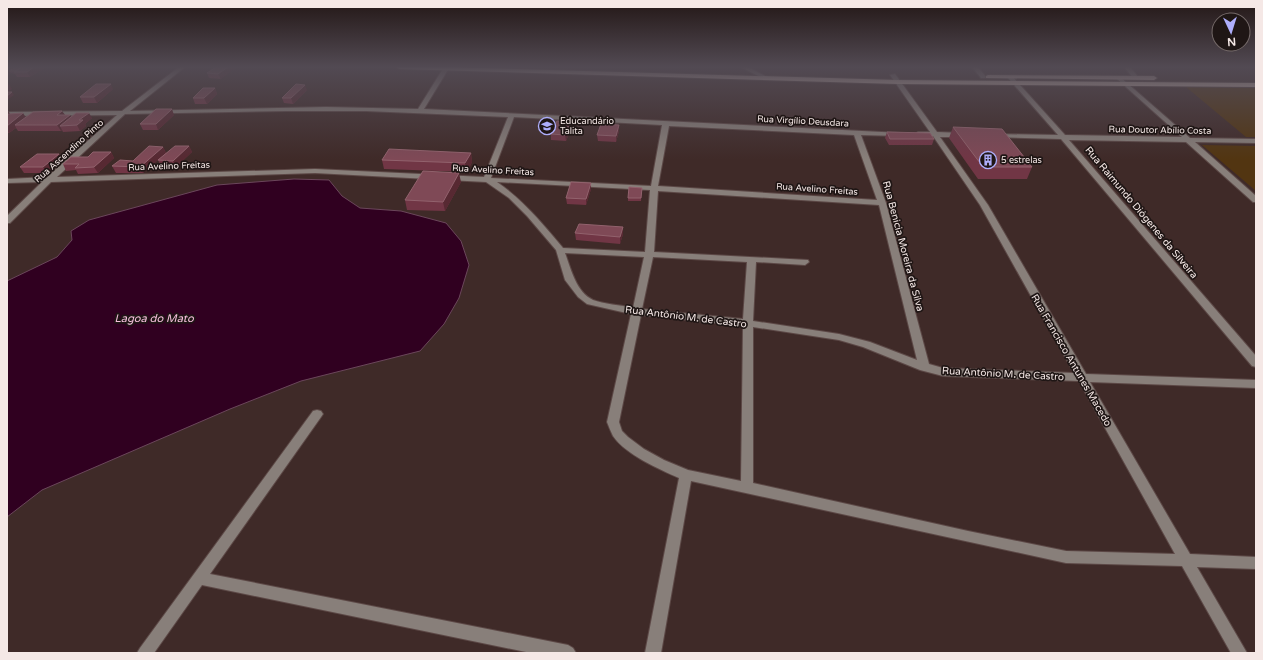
<svg xmlns="http://www.w3.org/2000/svg" width="1263" height="660" font-family="'Varela Round',sans-serif">
<style>
.green{fill:#523511}
.water{fill:#300020;stroke:#6b465b}
.lines{fill:none;stroke-linecap:round;stroke-linejoin:round}
.minor-casing{stroke:#5c4846;stroke-width:2}
.major-casing{stroke:#5c4846;stroke-width:2}
.minor{fill:#887f7a;fill-rule:evenodd}
.major{fill:#e1cdc3;fill-rule:evenodd}
.wall{fill:#713645}
.shaded-wall{fill:#572932}
.building{fill:#7f4956;stroke:#92626d}
.labels{text-anchor:middle;stroke-width:3.5;stroke-linejoin:round;paint-order:stroke}
.far-poi-label{font-size:9px;fill:#f5e8e6;stroke:#1f1615;text-anchor:start}
.far-street-label{font-size:9px;fill:#f5e8e6;stroke:#1f1615}
.street-label{font-size:10px;fill:#f5e8e6;stroke:#1f1615}
.water-label{font-size:11px;font-style:italic;fill:#f8c1df;stroke:#1f1615}
</style>
<rect width="100%" height="100%" fill="#3f2a28"/>
<path class="green" d="M1186,87h70v50h-10z
M1202,145l54,1v45z"/>
<path class="water" d="M294,179l35,1 13,16 18,12 41,3 45,12 15,18 8,24 -10,33 -15,26 -24,27 -119,30 -71,28 -188,81 -35,27v-236l50,-24 15,-17 -1,-9 18,-11 128,-35z"/>
<g class="lines">
<g class="minor-casing">
<path id="minor" d="M179,67h6l-55,44 196,-4 92,2 26,-42h4l1,1 -25,41 478,24 1,1 -3,2 -39,-1 25,68 43,161 14,4 131,5 -94,-168 -47,-69h-15l-3,-2 3,-2h12l-40,-57 5,-1 42,58 25,1 3,2 -3,2h-22l48,68 98,169 170,6v8l-166,-6 100,172 66,3v12l-59,-2 50,86h-16l-49,-87 -116,-3 -375,-82 -30,172h-16l34,-175c-20,-9 -53,-23 -66,-42 -2,-4 -4,-9 -6,-14l24,-108 -44,-10 -9,-7 -13,-17 -9,-30 -29,-34 -18,-18 -23,-16 -171,-9 -264,9 -41,41h-3v-7l35,-34 -35,1v-4l40,-2 70,-62 -110,1v-4l115,-1zM287,111h79l142,6 -24,60 -169,-8 -258,8 68,-63zM514,117l148,8 -11,61 -160,-8zM669,126l185,9 23,65 -219,-14zM497,182l153,8 -5,62 -82,-4c-21,-25 -40,-48 -66,-66zM658,191l221,14 38,155 -47,-18 -31,-8 -86,-13 3,-59 49,3 4,-3 -1,-2 -154,-8zM565,253l79,4 -11,51c-12,-3 -30,-4 -40,-8 -17,-8 -22,-31 -28,-47zM653,257l94,5 -4,57 -101,-10zM641,315l102,11 -2,155 -53,-11 -24,-10 -20,-11 -16,-12 -6,-6 -3,-9zM753,327l86,13 24,7 57,23 23,6 136,5 96,173 -109,-3 -98,-20 -215,-48z
M741,67h7l19,10 -5,1z
M972,67h6l8,10 -1,1h-4z
M1124,67h6l9,11 -1,1h-4z
M1008,76h4l53,59 117,2 -65,-58 -1,-1 3,-2 71,62 66,1v4l-61,-1 61,54v6h-3l-67,-60 -117,-2 187,216v11l-4,-1 -191,-227 -69,-2 -1,-1 3,-2 64,1 -50,-57z
M317,410l4,1 2,3 -2,3 -111,157 358,71 5,3 3,5h-45l-329,-68 -48,68h-17l3,-5 173,-237z"/>
</g>
<g class="major-casing">
<path id="major" d="M396,67h50l452,13 358,3v4l-358,-3 -499,-15z
M988,75l166,1 3,2 -3,2 -168,-2v-2z"/>
</g>
<use href="#minor" class="minor"/>
<use href="#major" class="major"/>
</g>
<path class="wall" d="M7,67h39l-16,10h-13l-2,-3 -4,-1 -4,3z
M216,67l5,12 -12,-1 -2,-5z
M215,88l2,6 -10,10h-12l-2,-6z
M113,89l-16,14h-14l-3,-6z
M307,90l-14,14 -9,-1 -2,-5z
M7,111h1l2,3 16,3 44,-2 1,2 21,1 -7,6 1,2 -6,5 -17,1 -1,-2 -1,1h-43l-2,-3 -7,5h-2z
M174,115l-16,15h-15l-3,-6z
M619,125v6l-3,11 -18,-1 -1,-6z
M572,127l-6,14 -15,-1v-6z
M953,127l79,40 -5,12h-49l-29,-41z
M887,132l47,7 -2,6h-43l-4,-7z
M189,146l3,6 -16,15 -15,-1 -3,-6 -15,13h-27l-4,-7 21,-5 30,-14 3,6z
M111,152l3,6 -16,15 -20,1 -2,-4 -10,1 -3,-7 25,-7z
M471,153l1,9 -5,10 -83,-3 -2,-9z
M59,154l3,6 -15,13h-23l-4,-6z
M461,182l-16,29 -38,-1 -2,-10z
M642,188l-1,13h-13v-3z
M591,189l-5,16 -19,-1 -1,-6z
M575,233l48,1 -3,10 -44,-4z"/>
<path class="shaded-wall" d="M7,67h14l-12,4 2,2 -4,3z
M34,67h12l-16,10 -3,-5z
M228,67h9l-16,12 -3,-5z
M9,84l3,5 -5,4v-8z
M111,84l2,5 -16,14 -3,-6z
M305,85l2,5 -14,14 -2,-6z
M215,88l2,6 -10,10 -3,-6z
M12,92l2,3 -7,5v-4z
M172,109l2,6 -16,15 -2,-6z
M8,111l4,6 -5,4v-9z
M62,111l4,5 -9,-1z
M23,113l4,6 -12,6 1,3 -7,5 -2,-2v-5z
M89,113l3,5 -7,6 1,2 -6,5 -3,-6 2,-5z
M70,115l4,6 -14,5 2,4 -1,1 -4,-6z
M571,122l1,5 -6,14 -1,-6z
M619,125v6l-3,11v-6z
M189,146l3,6 -16,15 -3,-6z
M163,147l3,6 -23,20 -3,-6z
M111,152l3,6 -16,15 -4,-6z
M471,153l1,9 -5,10 -2,-9z
M59,154l3,6 -15,13 -4,-6z
M459,173l2,9 -16,29 -2,-9z
M591,183v6l-5,16v-6z
M623,227v7l-3,10v-7z"/>
<path class="building" d="M16,67h6l-7,4h-6z
M22,67h12l-7,5h-13z
M216,67h12l-10,7 -11,-1z
M96,84h15l-17,13h-14z
M296,84l9,1 -14,13h-9z
M203,88h12l-11,10h-11z
M7,92h5l-5,4z
M156,109h16l-16,15h-16z
M62,111l-5,4h13l-13,10h-42l18,-13z
M23,113l-16,13v-11l2,-1z
M76,113h13l-10,7h4l-6,5 -17,1z
M557,121l14,1 -6,13 -14,-1z
M601,124l18,1 -3,11 -19,-1z
M953,127l49,2 30,38h-49z
M887,132l43,1 4,6h-44z
M149,146l14,1 -23,20 -28,-1 8,-6 13,1z
M175,146h14l-16,15 -15,-1z
M389,149l82,4 -6,10 -83,-3z
M93,152h18l-17,15 -19,1 4,-4h-16l8,-7h17z
M37,154h22l-16,13h-23z
M423,171l36,2 -16,29 -38,-2z
M571,182l20,1 -5,16 -20,-1z
M629,187l13,1 -1,10h-13z
M579,224l44,3 -3,10 -45,-4z"/>
<linearGradient id="sky" x2="0" y2="1"><stop stop-color="#231716"/><stop offset="0.42" stop-color="#524a53"/><stop offset="1" stop-color="#524a53" stop-opacity="0"/></linearGradient>
<rect width="1263" height="159" fill="url(#sky)"/>
<defs>
<g id="school-ring" transform="scale(0.9)"><circle r="9.5" fill="#1f1615" stroke="#aeaefb" stroke-width="1.5"/><path d="M0-5L7-2L0 1L-7-2ZM-4 1L0 2.5L4 1V4Q0 6-4 4Z" fill="#aeaefb"/></g>
<g id="building-ring" transform="scale(0.9)"><circle r="9.5" fill="#1f1615" stroke="#aeaefb" stroke-width="1.5"/><path d="M-4-6H4V6H1V3H-1V6H-4ZM-2.5-4.3h1.7v1.8h-1.7ZM.8-4.3h1.7v1.8H.8ZM-2.5-1h1.7V.8h-1.7ZM.8-1h1.7V.8H.8Z" fill="#aeaefb"/></g>
</defs>
<g fill-rule="evenodd">
<use href="#school-ring" x="547" y="126"/>
<use href="#building-ring" x="988" y="160"/>
</g>
<g class="labels">
<g class="far-poi-label">
<text x="560" y="124">Educandário<tspan x="560" dy="10">Talita</tspan></text>
<text x="1001" y="163">5 estrelas</text>
</g>
<g class="far-street-label">
<text transform="translate(803 121) rotate(3)" y="3">Rua Virgílio Deusdara</text>
<text transform="translate(1160 130) rotate(1)" y="3">Rua Doutor Abílio Costa</text>
<text transform="translate(69 151) rotate(-42)" y="3">Rua Ascendino Pinto</text>
<text transform="translate(169 166) rotate(-2)" y="3">Rua Avelino Freitas</text>
<text transform="translate(493 170) rotate(3)" y="3">Rua Avelino Freitas</text>
<text transform="translate(817 189) rotate(4)" y="3">Rua Avelino Freitas</text>
</g>
<g class="street-label">
<text transform="translate(1142 212) rotate(50)" y="4">Rua Raimundo Diógenes da Silveira</text>
<text transform="translate(904 246) rotate(75)" y="4">Rua Benicia Moreira da Silva</text>
<text transform="translate(686 316) rotate(7)" y="4">Rua Antônio M. de Castro</text>
<text transform="translate(1072 360) rotate(60)" y="4">Rua Francisco Antunes Macedo</text>
<text transform="translate(1003 373) rotate(3)" y="4">Rua Antônio M. de Castro</text>
</g>
<g class="water-label">
<text x="154" y="322">Lagoa do Mato</text>
</g>
</g>
<rect width="1263" height="660" fill="none" stroke="#f5e8e6" stroke-width="16"/>
<g transform="translate(1231 32) rotate(176)"><circle r="19" fill="#1f1615" stroke="#756a69"/>
<path d="M0-3L7 15L0 10L-7 15Z" fill="#aeaefb"/>
<text y="-6" font-size="11" font-weight="bold" text-anchor="middle" fill="#f5e8e6">N</text>
</g>
</svg>
